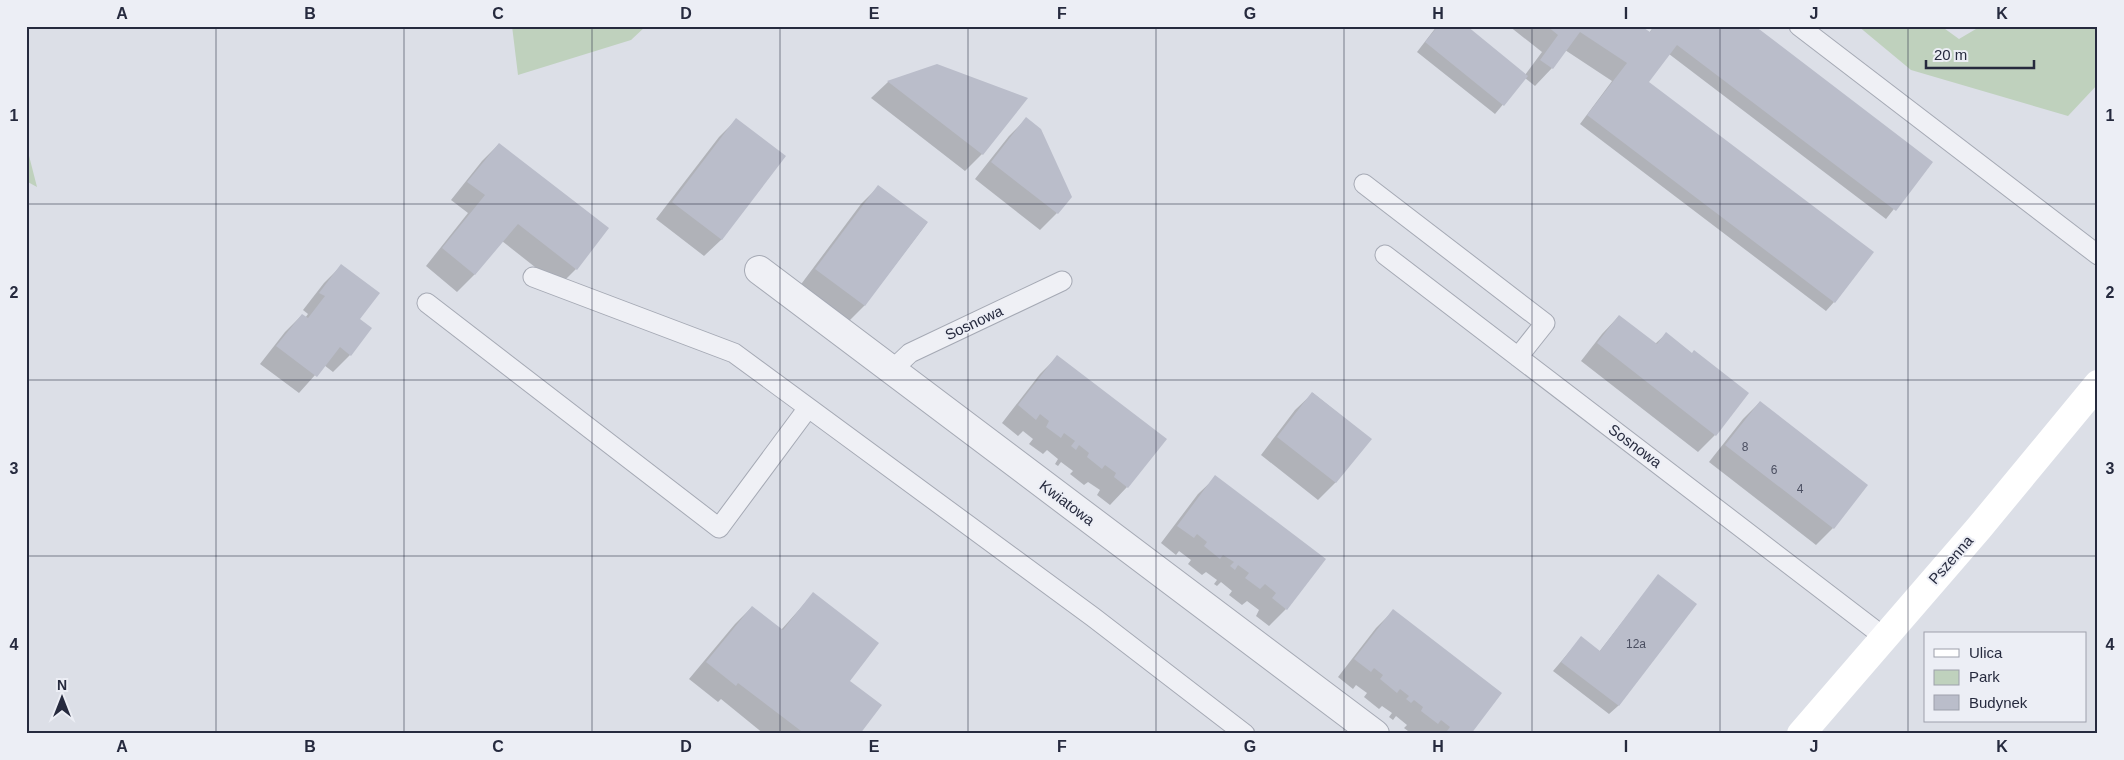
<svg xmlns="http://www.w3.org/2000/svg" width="2124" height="760" font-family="Helvetica,sans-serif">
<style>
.green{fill:#bfd1bd}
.shadow{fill:#0003}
.building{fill:#babdca}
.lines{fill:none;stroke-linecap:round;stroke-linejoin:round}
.lane-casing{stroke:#a5a9b4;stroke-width:21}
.street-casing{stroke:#a5a9b4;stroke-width:30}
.lane{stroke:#eff0f5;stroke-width:19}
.street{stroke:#eff0f5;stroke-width:28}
.secondary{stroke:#fff;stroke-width:28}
.grid{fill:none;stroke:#262a3e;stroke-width:1;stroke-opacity:0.55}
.labels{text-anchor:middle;stroke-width:4;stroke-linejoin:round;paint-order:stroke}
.number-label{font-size:12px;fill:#4b4f61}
.street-label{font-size:15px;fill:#262a3e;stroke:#eceef5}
.neatline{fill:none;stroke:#262a3e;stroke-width:2}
.grid-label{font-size:16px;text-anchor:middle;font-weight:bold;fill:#262a3e}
</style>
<rect width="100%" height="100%" fill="#dcdfe7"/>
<path class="green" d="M512,26h134l-15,14 -113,35z
M1858,26h83l18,13 22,-13h117v58l-30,32 -157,-46z
M26,144l11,43 -11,-6z"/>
<path class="shadow" d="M1437,26h28l60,49 17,-23 -33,-26h130l10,7 5,-7h99l178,136 -45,57 -217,-165 -22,28 187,220 -8,9 -246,-187 32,-43 -47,-31 -13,18 -17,18 -10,-8 -30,36 -78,-62z
M937,66l89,32 -44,56 -17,17 -94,-73 17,-16z
M1026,119l31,94 -17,17 -65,-51 34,-43z
M736,120l-14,119 -18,17 -48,-37 63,-82z
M499,144l77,125 -17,17 -57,-45 -28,34 -17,17 -31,-26 42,-53 -17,-13 31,-39z
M878,187l49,36 -63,83 -17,17 -48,-36 62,-83z
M341,266l18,53 -9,36 -17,17 -9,-7 -25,28 -39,-29 25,-32 17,-17 3,3 3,-4 -5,-4 21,-27z
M1619,316l36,28 11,-10 49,101 -17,17 -117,-91 21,-27z
M1057,357l70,130 -17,18 -13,-10 3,-5 -12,-8 -4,3 -14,-11 3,-3 -12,-9 -3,4 -3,-2 3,-5 -11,-9 -4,4 -14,-10 4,-5 -10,-8 -5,5 -16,-13 38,-49z
M1313,393l57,46 -35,44 -17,17 -57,-45 34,-45z
M1760,402l73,126 -17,17 -107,-83 34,-43z
M1216,477l70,132 -17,17 -13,-10 3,-6 -12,-9 -5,4 -13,-10 3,-4 -11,-9 -4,4 -3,-2 3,-4 -11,-8 -4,3 -14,-11 3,-4 -12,-9 -3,4 -15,-12 37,-49z
M1658,576l37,28 -77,102 -9,8 -56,-43 28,-33 18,14z
M813,594l46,140h-95l-43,-35 -3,3 -29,-23 46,-55 17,-17 29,23z
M1393,611l76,123h-57l-8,-6 3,-3 -11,-9 -3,4 -4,-3 3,-4 -10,-7 -3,3 -15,-12 3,-4 -11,-8 -3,4 -15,-12 38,-49z"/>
<path class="building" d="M1438,26h29l61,50 -24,30 -79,-64z
M1547,26h94l9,6 5,-6h100l178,136 -37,49 -219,-166 -28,37 225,170 -39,51 -248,-188 40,-52 -47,-31 -27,37 -13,-9 18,-25z
M937,64l91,34 -45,57 -96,-74z
M1026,117l15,12 31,68 -14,17 -67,-52z
M736,118l50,38 -64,84 -50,-38z
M499,143l110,85 -32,42 -59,-46 -43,51 -33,-27 43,-53 -18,-13z
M878,185l50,37 -63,84 -50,-37z
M341,264l39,29 -20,26 12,9 -21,28 -11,-9 -23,30 -41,-31 26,-32 6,4 17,-22 -6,-3z
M1619,315l38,29 9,-12 26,21 2,-3 55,43 -33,43 -119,-93z
M1057,355l110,84 -39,49 -14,-11 2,-4 -11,-8 -3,4 -15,-12 2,-4 -10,-8 -3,5 -5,-4 4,-5 -11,-8 -3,5 -15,-11 3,-6 -9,-7 -4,6 -18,-15z
M1312,392l60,47 -36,44 -59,-46z
M1760,401l108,84 -34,44 -109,-84z
M1215,475l111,84 -39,51 -15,-12 4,-5 -11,-9 -5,5 -15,-11 4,-5 -11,-8 -3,5 -5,-4 4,-4 -11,-7 -3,4 -16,-13 3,-4 -10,-8 -3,4 -17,-12z
M1658,574l39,30 -78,102 -58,-44 20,-26 19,15z
M813,592l66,51 -29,38 32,24 -22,29h-55l-67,-51 -2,3 -30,-24 46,-56 31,24z
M1393,609l109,84 -31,41h-21l-3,-3 3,-4 -9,-7 -3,4 -17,-13 2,-4 -9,-7 -3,3 -5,-4 3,-3 -9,-7 -3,4 -17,-14 3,-4 -9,-7 -3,4 -17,-13z"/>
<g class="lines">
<g class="lane-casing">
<path id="lane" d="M1799,26l299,229
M1364,184l181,139 -27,34
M1385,255l499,382
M533,277l201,76 359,264 152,117
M427,303l292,225 89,-120
M891,371l19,-18 152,-72"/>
</g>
<g class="street-casing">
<path id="street" d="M759,270l616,464"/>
</g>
<use href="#lane" class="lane"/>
<use href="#street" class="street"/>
<path class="secondary" d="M1801,734l178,-206 119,-144"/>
</g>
<path class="grid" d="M216,26v708M404,26v708M592,26v708M780,26v708M968,26v708M1156,26v708M1344,26v708M1532,26v708M1720,26v708M1908,26v708M26,204h2072M26,380h2072M26,556h2072"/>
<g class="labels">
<g class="number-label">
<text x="1745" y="451">8</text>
<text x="1774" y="474">6</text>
<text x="1800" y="493">4</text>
<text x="1636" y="648">12a</text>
</g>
<g class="street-label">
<text transform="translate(974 323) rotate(-25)" y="5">Sosnowa</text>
<text transform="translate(1635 446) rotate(37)" y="5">Sosnowa</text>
<text transform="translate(1067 503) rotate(37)" y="5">Kwiatowa</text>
<text transform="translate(1951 560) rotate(-49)" y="5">Pszenna</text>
</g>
</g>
<rect width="2124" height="760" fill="none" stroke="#eceef5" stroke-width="55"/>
<rect x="1924" y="632" width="162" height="90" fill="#eceef5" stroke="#9da0ac"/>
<rect x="1934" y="649" width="25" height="8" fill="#ffffff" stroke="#9da0ac"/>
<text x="1969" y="658" font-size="15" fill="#262a3e">Ulica</text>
<rect x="1934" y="670" width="25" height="15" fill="#bfd1bd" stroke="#9da0ac"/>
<text x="1969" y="682" font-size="15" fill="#262a3e">Park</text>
<rect x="1934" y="695" width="25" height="15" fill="#babdca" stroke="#9da0ac"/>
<text x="1969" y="708" font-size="15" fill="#262a3e">Budynek</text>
<g transform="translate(62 698)" stroke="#eceef5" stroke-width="4" paint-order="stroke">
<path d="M0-4L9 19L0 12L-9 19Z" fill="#262a3e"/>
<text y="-8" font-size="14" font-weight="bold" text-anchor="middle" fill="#262a3e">N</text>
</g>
<path d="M1926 60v8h108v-8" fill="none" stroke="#262a3e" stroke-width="2.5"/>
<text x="1934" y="60" font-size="15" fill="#262a3e" stroke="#eceef5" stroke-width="4" paint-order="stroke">20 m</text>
<rect x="28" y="28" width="2068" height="704" class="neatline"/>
<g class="grid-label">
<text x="122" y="19">A</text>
<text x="310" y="19">B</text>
<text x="498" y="19">C</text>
<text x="686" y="19">D</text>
<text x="874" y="19">E</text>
<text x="1062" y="19">F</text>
<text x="1250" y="19">G</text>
<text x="1438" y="19">H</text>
<text x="1626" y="19">I</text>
<text x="1814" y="19">J</text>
<text x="2002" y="19">K</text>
<text x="14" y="121">1</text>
<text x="2110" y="121">1</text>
<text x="14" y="298">2</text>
<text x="2110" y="298">2</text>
<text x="14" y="474">3</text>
<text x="2110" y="474">3</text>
<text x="14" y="650">4</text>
<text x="2110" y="650">4</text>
<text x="122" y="752">A</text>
<text x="310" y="752">B</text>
<text x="498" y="752">C</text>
<text x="686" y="752">D</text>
<text x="874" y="752">E</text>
<text x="1062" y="752">F</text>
<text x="1250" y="752">G</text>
<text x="1438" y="752">H</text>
<text x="1626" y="752">I</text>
<text x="1814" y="752">J</text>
<text x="2002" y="752">K</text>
</g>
</svg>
